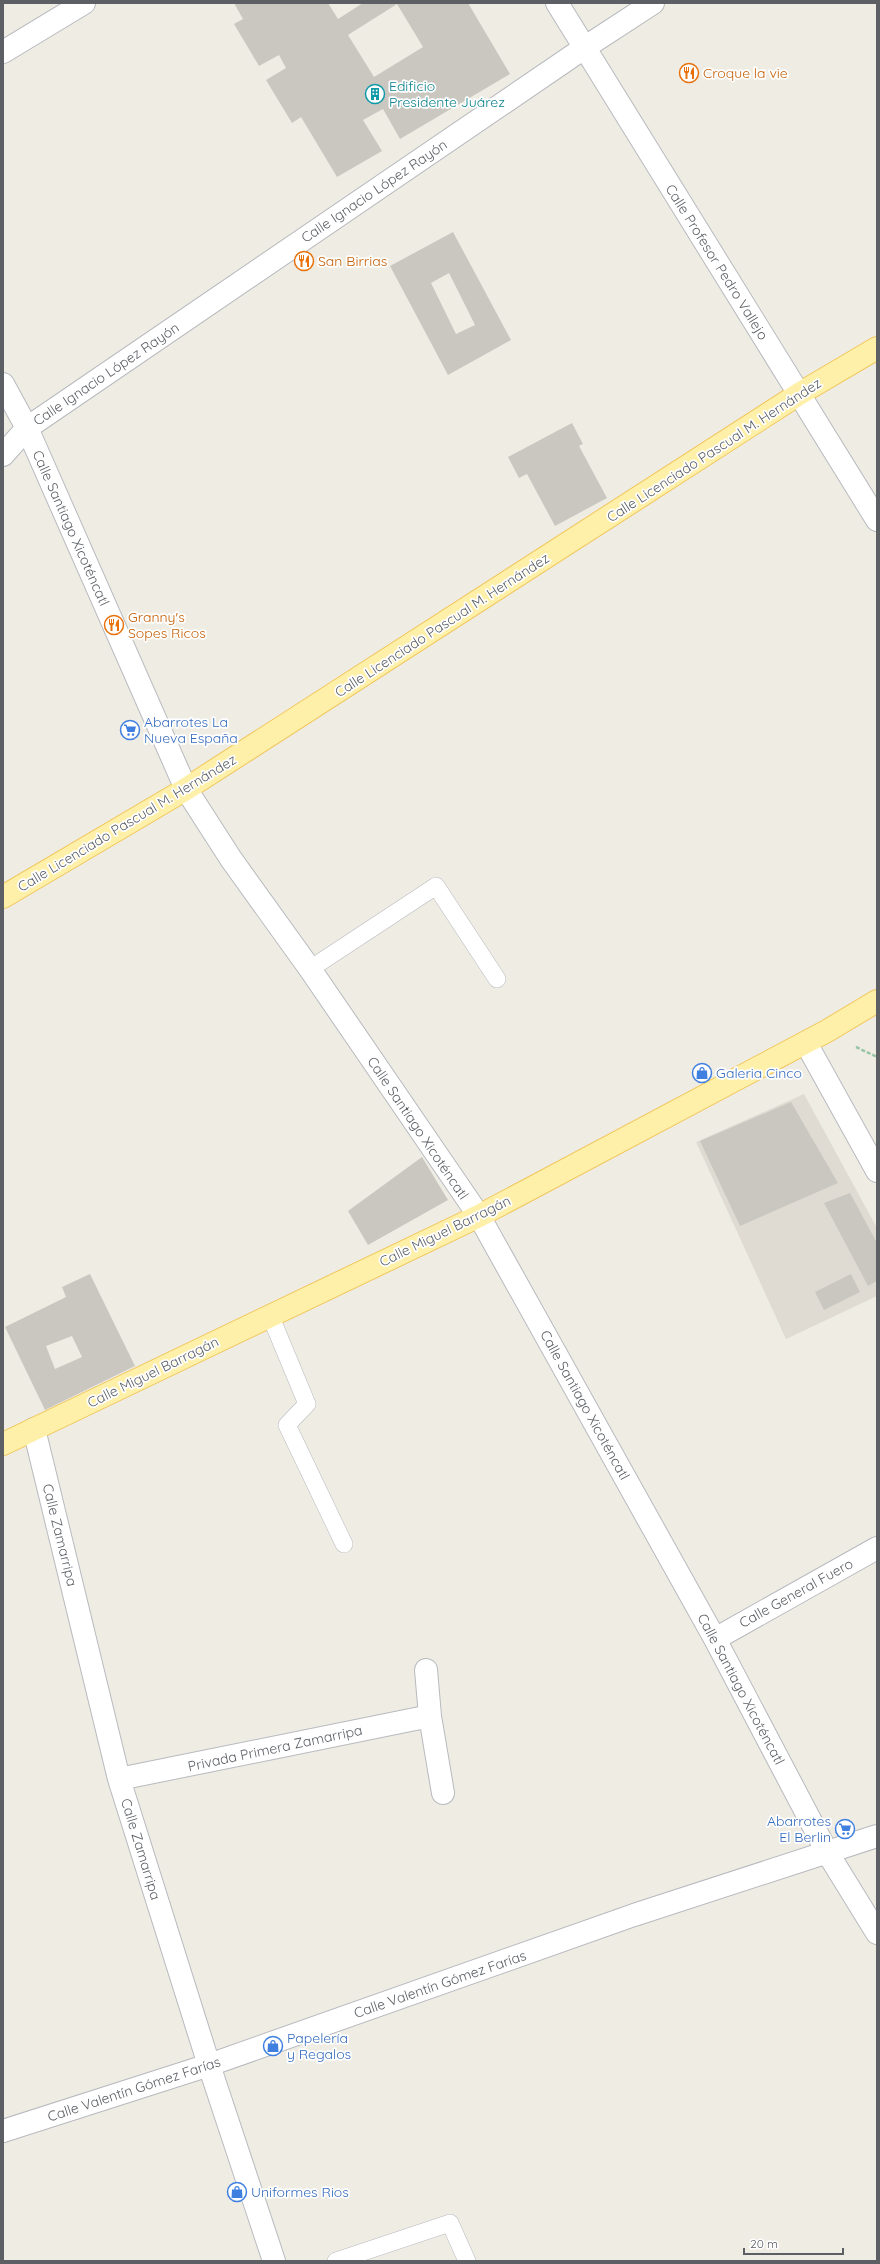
<svg xmlns="http://www.w3.org/2000/svg" width="880" height="2264" font-family="Quicksand,sans-serif">
<style>
.education{fill:#dfdbd2}
.building{fill:#cac7c1;fill-rule:evenodd}
.lines{fill:none;stroke-linecap:round;stroke-linejoin:round}
.lane-casing{stroke:#b7babe;stroke-width:18}
.street-casing{stroke:#b7babe;stroke-width:24}
.primary-casing{stroke:#f1c65a;stroke-width:24}
.path{stroke:#98c5a5;stroke-width:2.5;stroke-dasharray:4 2;stroke-linecap:butt}
.lane{stroke:#fff;stroke-width:17}
.street{stroke:#fff;stroke-width:22}
.primary{stroke:#fff0a9;stroke-width:22}
.labels{text-anchor:middle;stroke-width:3.5;stroke-linejoin:round;paint-order:stroke}
.food-label{font-size:14px;fill:#c56008;stroke:#fff;text-anchor:start}
.culture-label{font-size:14px;fill:#0d838f;stroke:#fff;text-anchor:start}
.street-label{font-size:14px;fill:#5c6065;stroke:#fff}
.shop-label{font-size:14px;fill:#366cbe;stroke:#fff;text-anchor:start}
</style>
<rect width="100%" height="100%" fill="#efece4"/>
<path class="education" d="M804,1094l73,134v68l-91,43 -90,-197z"/>
<path class="building" d="M234,3h94l10,16 25,-16h105l42,71 -110,65 -17,-30 -20,11 19,31 -45,26 -36,-60 -9,6 -26,-43 20,-12 -7,-13 -20,11 -25,-42 9,-5zM397,4l26,43 -49,30 -26,-42z
M453,232l58,108 -63,35 -58,-109zM449,273l26,52 -19,9 -25,-51z
M572,423l11,21 -4,2 28,52 -52,28 -28,-52 -8,4 -11,-21z
M791,1102l47,81 -98,43 -40,-85z
M422,1157l26,43 -80,45 -20,-34z
M850,1193l27,50v38l-9,5 -44,-83z
M90,1274l45,92 -90,44 -40,-83 61,-30 -4,-10zM72,1336l10,21 -27,12 -9,-23z
M851,1274l9,18 -36,18 -9,-18z"/>
<g class="lines">
<g class="lane-casing">
<path id="lane" d="M310,969l126,-83 61,93
M270,1315l37,89 -20,21 57,119
M336,2261l114,-38 17,38"/>
</g>
<g class="street-casing">
<path id="street" d="M557,3l320,517
M3,52l81,-49
M3,384l24,44 159,361 45,70 79,110 169,247 236,423 112,213 50,81
M3,455l24,-27 557,-380 69,-45
M806,1043l71,128
M34,1429l85,350 90,286 65,196
M715,1639l162,-91
M426,1670l4,46 13,77
M119,1779l311,-63
M3,2131l206,-66 425,-150 243,-79"/>
</g>
<g class="primary-casing">
<path id="primary" d="M3,897l183,-108 613,-395 78,-46
M3,1444l476,-228 348,-185 50,-30"/>
</g>
<path class="path" d="M856,1047l21,10"/>
<use href="#lane" class="lane"/>
<use href="#street" class="street"/>
<use href="#primary" class="primary"/>
</g>
<defs>
<g id="restaurant-ring" transform="scale(1)"><circle r="9.5" fill="#fff" stroke="#e8710a" stroke-width="1.5"/><path d="M-5-6h1v4h1v-4h1v4h1v-4h1v5L-1.5 .5V6h-2V.5L-5-1ZM5-6V6H3V1.5H1.5Q1.5-4 5-6Z" fill="#e8710a"/></g>
<g id="building-ring" transform="scale(1)"><circle r="9.5" fill="#fff" stroke="#0f9aa8" stroke-width="1.5"/><path d="M-4-6H4V6H1V3H-1V6H-4ZM-2.5-4.3h1.7v1.8h-1.7ZM.8-4.3h1.7v1.8H.8ZM-2.5-1h1.7V.8h-1.7ZM.8-1h1.7V.8H.8Z" fill="#0f9aa8"/></g>
<g id="supermarket-ring" transform="scale(1)"><circle r="9.5" fill="#fff" stroke="#3f7fe0" stroke-width="1.5"/><path d="M-6-5.5h2.5l.6 2H6L4.5 2H-2.5L-4.4-4H-6ZM-1.5 3.2a1.3 1.3 0 1 0 .1 0ZM3 3.2a1.3 1.3 0 1 0 .1 0Z" fill="#3f7fe0"/></g>
<g id="shop-ring" transform="scale(1)"><circle r="9.5" fill="#fff" stroke="#3f7fe0" stroke-width="1.5"/><path d="M-5-2.5h2.3a2.7 3.5 0 0 1 5.4 0H5L5.5 6h-11ZM-1.5-2.5h3a1.5 2.3 0 0 0-3 0Z" fill="#3f7fe0"/></g>
</defs>
<g fill-rule="evenodd">
<use href="#restaurant-ring" x="689" y="73"/>
<use href="#building-ring" x="375" y="94"/>
<use href="#restaurant-ring" x="304" y="261"/>
<use href="#restaurant-ring" x="114" y="625"/>
<use href="#supermarket-ring" x="130" y="730"/>
<use href="#shop-ring" x="702" y="1073"/>
<use href="#supermarket-ring" x="845" y="1829"/>
<use href="#shop-ring" x="273" y="2046"/>
<use href="#shop-ring" x="237" y="2192"/>
</g>
<g class="labels">
<g class="food-label">
<text x="703" y="78">Croque la vie</text>
<text x="318" y="266">San Birrias</text>
<text x="128" y="622">Granny's<tspan x="128" dy="16">Sopes Ricos</tspan></text>
</g>
<g class="culture-label">
<text x="389" y="91">Edificio<tspan x="389" dy="16">Presidente Juárez</tspan></text>
</g>
<g class="street-label">
<text transform="translate(374 191) rotate(-34)" y="5">Calle Ignacio López Rayón</text>
<text transform="translate(717 262) rotate(58)" y="5">Calle Profesor Pedro Vallejo</text>
<text transform="translate(106 374) rotate(-34)" y="5">Calle Ignacio López Rayón</text>
<text transform="translate(714 450) rotate(-33)" y="5">Calle Licenciado Pascual M. Hernández</text>
<text transform="translate(71 528) rotate(66)" y="5">Calle Santiago Xicoténcatl</text>
<text transform="translate(442 625) rotate(-33)" y="5">Calle Licenciado Pascual M. Hernández</text>
<text transform="translate(127 823) rotate(-31)" y="5">Calle Licenciado Pascual M. Hernández</text>
<text transform="translate(418 1128) rotate(56)" y="5">Calle Santiago Xicoténcatl</text>
<text transform="translate(445 1231) rotate(-26)" y="5">Calle Miguel Barragán</text>
<text transform="translate(153 1372) rotate(-26)" y="5">Calle Miguel Barragán</text>
<text transform="translate(585 1405) rotate(61)" y="5">Calle Santiago Xicoténcatl</text>
<text transform="translate(60 1535) rotate(76)" y="5">Calle Zamarripa</text>
<text transform="translate(796 1593) rotate(-29)" y="5">Calle General Fuero</text>
<text transform="translate(741 1689) rotate(62)" y="5">Calle Santiago Xicoténcatl</text>
<text transform="translate(275 1748) rotate(-12)" y="5">Privada Primera Zamarripa</text>
<text transform="translate(141 1849) rotate(73)" y="5">Calle Zamarripa</text>
<text transform="translate(440 1984) rotate(-19)" y="5">Calle Valentín Gómez Farías</text>
<text transform="translate(134 2089) rotate(-18)" y="5">Calle Valentín Gómez Farías</text>
</g>
<g class="shop-label">
<text x="144" y="727">Abarrotes La<tspan x="144" dy="16">Nueva España</tspan></text>
<text x="716" y="1078">Galeria Cinco</text>
<text x="831" y="1826" text-anchor="end">Abarrotes<tspan x="831" dy="16">El Berlin</tspan></text>
<text x="287" y="2043">Papelería<tspan x="287" dy="16">y Regalos</tspan></text>
<text x="251" y="2197">Uniformes Rios</text>
</g>
</g>
<rect width="880" height="2264" fill="none" stroke="#5c6065" stroke-width="8"/>
<path d="M744 2248v6h99v-6" fill="none" stroke="#5c6065" stroke-width="2"/>
<text x="750" y="2248" font-size="12" fill="#5c6065" stroke="#ffffff" stroke-width="3" paint-order="stroke">20 m</text>
</svg>
